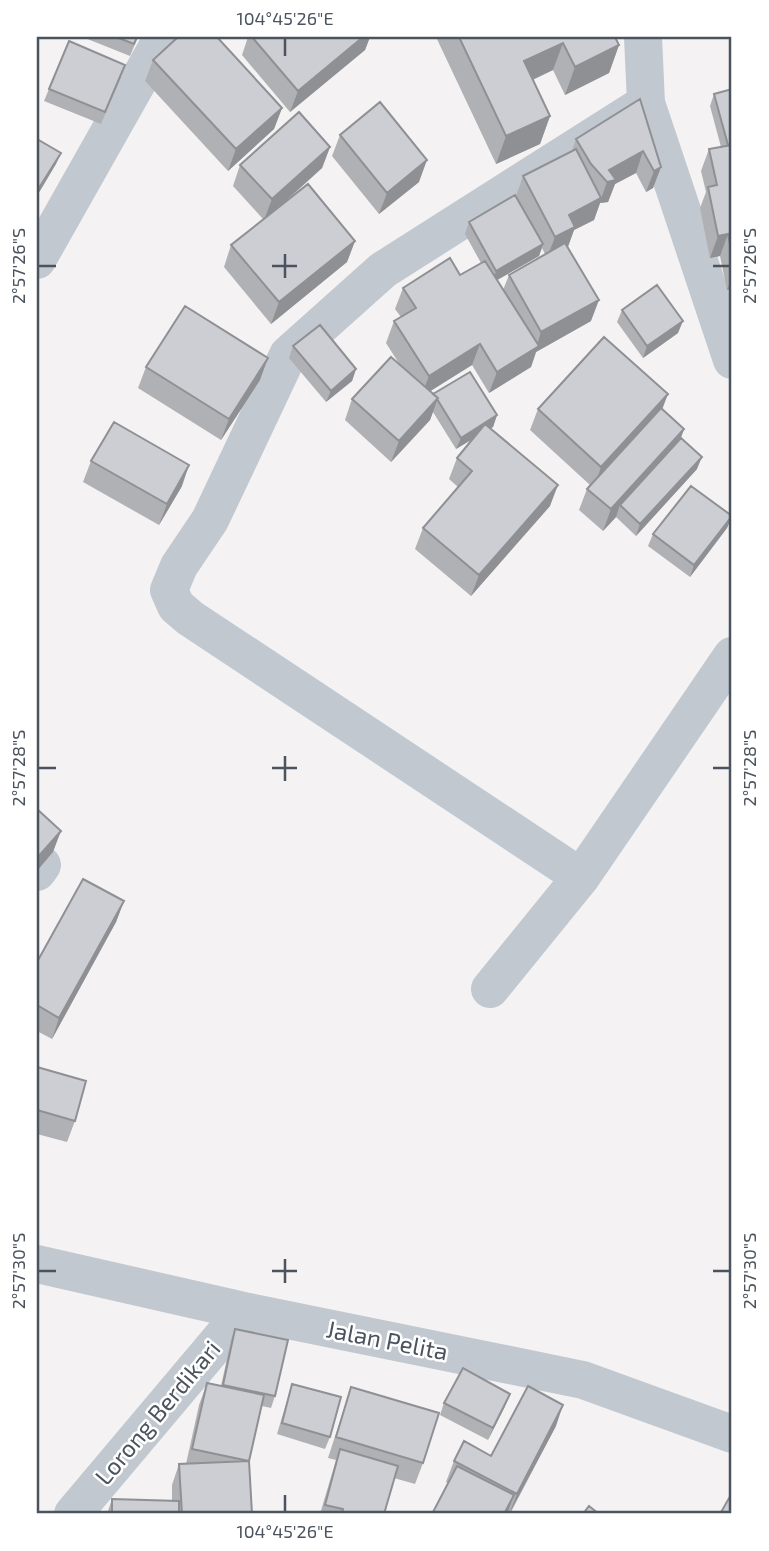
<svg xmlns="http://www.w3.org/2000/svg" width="769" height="1551" font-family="'Exo 2',sans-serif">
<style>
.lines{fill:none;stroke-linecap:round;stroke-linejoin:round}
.minor{stroke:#c1c8cf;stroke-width:38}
.wall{fill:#afb1b5;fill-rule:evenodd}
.shaded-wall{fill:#8f9094}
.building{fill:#ccced3;stroke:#8f9094;stroke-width:2}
.ticks{fill:none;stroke:#4b545e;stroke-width:2.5}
.labels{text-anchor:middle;stroke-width:5;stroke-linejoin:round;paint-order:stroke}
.street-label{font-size:24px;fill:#4b545e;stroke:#fff}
.neatline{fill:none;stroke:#4b545e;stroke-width:2.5}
.ticks-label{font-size:18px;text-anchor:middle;fill:#4b545e}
</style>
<rect width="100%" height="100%" fill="#f4f2f2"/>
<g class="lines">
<path class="minor" d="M643,37l3,66 86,257
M37,260l126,-223
M37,872l5,-7
M581,877l-391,-259 -14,-12 -7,-16 10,-24 31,-46 78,-165 95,-85 263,-167
M490,989l91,-112 151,-221
M37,1264l207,47 339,69 149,54
M73,1514l171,-203"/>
</g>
<path class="wall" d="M86,37h52l-8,19 -45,-18z
M248,37h122l-5,13 -75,62 -48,-57z
M436,37h179l4,8 -10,28 -44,22 -12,-25 -20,10 17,36 -10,28 -44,20z
M153,60l129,48 -8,21 -46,42 -83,-90z
M121,77l-20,47 -57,-23 5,-12z
M732,89v200l-5,1 -7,-34 -10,2 -10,-50 6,-16 -5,-21 8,-22 12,-2 -11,-41 4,-12z
M640,99l21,68 -8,21 -7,4 -10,-19 -21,11 -7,18 -8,1 -6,17 -20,10 -6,17 23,74 -55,31 -5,15 -42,26 -17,-28 -42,26 3,3 64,21 -4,12 -3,1 60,78 -79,90 -56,-47 8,-21 35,-41 -9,-8 8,-21 15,-19 -16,10 -23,-37 -3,8 -39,42 -46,-42 7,-21 48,-34 -14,-22 8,-22 7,-4 -6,-8 8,-21 57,-13 21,-12 -16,-29 4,-12 47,-26 7,-20 49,-25 4,-12zM542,248l3,6 -36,21 -6,15 -6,-10 42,-24z
M340,135l79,47 -40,32 -47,-58z
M330,147l-8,21 -40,37 73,36 -8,21 -76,62 -47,-57 7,-22 32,-26 -30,-33 7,-21z
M622,310l56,23 -35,25 -26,-36z
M293,346l63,23 -4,12 -26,21 -37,-44z
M146,367l114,13 -39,60 -83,-52z
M538,409l124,1 22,19 -3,9 16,31 -61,67 -20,-19 -13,14 -24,-21 8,-21 3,-4 -60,-55z
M91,461l91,25 -23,39 -76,-43z
M732,516l-5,12 -37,49 -42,-31 5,-12z
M124,901l-8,21 -64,117 -15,-8v-69z
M37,1067l38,54 -8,21 -30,-8z
M235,1329l40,67 -4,12 -9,-2 -13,55 3,53h-140l60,-13v-16l7,-21h7l13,-59 8,-22 14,3 10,-46z
M292,1384l38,53 -5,12 -48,-15z
M351,1387l72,76 -8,21 -21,-6 -10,36h-64l16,-54 -8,-2z
M444,1403l61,3 -17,34 -48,-25z
M556,1426l-46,88h-78l16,-31 -2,-1 8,-21 37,-5z
M112,1499v15h-5z"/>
<path class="shaded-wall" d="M363,37h7l-5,13 -75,62 8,-21z
M563,43l-10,27 -39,18 10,-27z
M619,45l-10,28 -44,22 10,-28z
M282,108l-8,21 -46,42 8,-22z
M550,116l-10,28 -44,20 10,-28z
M330,147l-8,21 -58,52 8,-21z
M643,151l-7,22 -21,11 -7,18 -8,1 -6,17 -20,10 -7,19 -20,9 8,-21 14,-22 32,-16 6,-17 2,-12z
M61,153l-5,11 -19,32v-5z
M427,160l-8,22 -40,32 8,-21z
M661,167l-8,21 -7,4 8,-21z
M728,234l-8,22 -10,2 8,-22z
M355,241l-8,21 -76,62 8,-22z
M543,244l-4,12 -47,27 4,-12z
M732,277v12l-5,1z
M599,300l-8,21 -55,31 -5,15 -42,26 8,-21 39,-24 5,-16z
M683,321l-5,12 -35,25 4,-12z
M480,344l-8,21 -51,32 8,-21z
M268,358l-8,22 -39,60 8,-21z
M356,369l-4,12 -26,21 5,-11z
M668,394l-8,21 -66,73 7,-21z
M438,398l-8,22 -39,42 8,-21z
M497,415l-4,12 -37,22 5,-11z
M684,429l-8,21 -56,55 -4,12 -13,14 8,-22z
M702,457l-5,12 -61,67 4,-12z
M189,465l-7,21 -23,39 8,-21z
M558,485l-8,21 -79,90 8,-21z
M732,516l-5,12 -37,49 4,-12z
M61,831l-8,21 -16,19v-13z
M124,901l-8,21 -64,117 7,-21z
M510,1394l-5,12 -17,34 5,-12z
M563,1405l-7,21 -47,88 8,-20z
M514,1495l-7,19h-3z"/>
<path class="building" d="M116,37h21l-3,7z
M178,37h39l65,71 -46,41 -83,-89z
M252,37h111l-65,54z
M459,37h156l4,8 -44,22 -12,-24 -39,18 26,55 -44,20z
M69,41l56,24 -20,47 -56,-23z
M732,89v56h-4l-14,-51z
M640,99l21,68 -7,4 -11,-20 -34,19 7,10 -9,2 -16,-18 -15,-25z
M380,102l47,58 -40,33 -47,-58z
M299,112l31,35 -58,52 -32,-34z
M37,139l24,14 -24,38z
M732,145v110l-4,-21 -10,2 -10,-49 9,-2 -8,-36z
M576,149l25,49 -32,17 6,12 -20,10 -32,-61z
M308,184l47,57 -76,61 -48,-57z
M515,195l28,49 -47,27 -27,-49z
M565,243l34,57 -58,32 -32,-57z
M450,258l10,17 25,-14 54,85 -42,26 -17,-28 -51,32 -35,-55 22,-13 -13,-20z
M657,285l26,36 -36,25 -25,-36z
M185,306l83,52 -39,61 -83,-52z
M320,325l36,44 -25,22 -38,-45z
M604,337l64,57 -67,73 -63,-58z
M391,357l47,41 -39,43 -47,-42z
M470,372l27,43 -36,23 -24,-39 1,-1 -5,-4z
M661,408l23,21 -73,80 -24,-20z
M114,422l75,43 -22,39 -76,-43z
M485,424l73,61 -79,90 -56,-47 49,-57 -15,-13z
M681,438l21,19 -62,67 -20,-19z
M691,486l41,30 -38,49 -41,-31z
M37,809l24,22 -24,27z
M83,879l41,22 -65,117 -22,-13v-43z
M37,1067l49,14 -11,40 -38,-11z
M235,1329l53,11 -13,56 -52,-11z
M463,1368l47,26 -17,34 -49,-25z
M207,1383l57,12 -15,66 -57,-12z
M292,1384l49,13 -11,40 -48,-14z
M528,1386l35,19 -46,89 -63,-33 10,-20 27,15z
M351,1387l88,26 -16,50 -87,-26z
M340,1449l58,17 -14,48h-42l1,-5 -18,-4z
M249,1461l3,53h-70l-3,-50z
M457,1466l57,29 -10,19h-72z
M732,1493v21h-12z
M112,1499l67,2v13h-67z
M589,1506l10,8h-16z"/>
<path class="ticks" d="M285,38v18M285,254v24M38,266h18M272,266h25M713,266h17M285,756v25M38,768h18M272,768h25M713,768h17M285,1259v24M38,1271h18M272,1271h25M713,1271h17M285,1495v17"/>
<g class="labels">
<g class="street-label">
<text transform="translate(387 1341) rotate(11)" y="8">Jalan Pelita</text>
<text transform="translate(158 1413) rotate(-50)" y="8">Lorong Berdikari</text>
</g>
</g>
<rect width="769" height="1551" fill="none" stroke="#ffffff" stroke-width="77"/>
<rect x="38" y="38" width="692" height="1474" class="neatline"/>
<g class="ticks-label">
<text x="285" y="25">104°45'26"E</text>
<text transform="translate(19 266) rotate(-90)" y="6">2°57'26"S</text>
<text transform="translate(750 266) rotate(-90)" y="6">2°57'26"S</text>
<text transform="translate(19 768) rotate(-90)" y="6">2°57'28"S</text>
<text transform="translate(750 768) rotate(-90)" y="6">2°57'28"S</text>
<text transform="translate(19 1271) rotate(-90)" y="6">2°57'30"S</text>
<text transform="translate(750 1271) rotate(-90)" y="6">2°57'30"S</text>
<text x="285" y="1538">104°45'26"E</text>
</g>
</svg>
